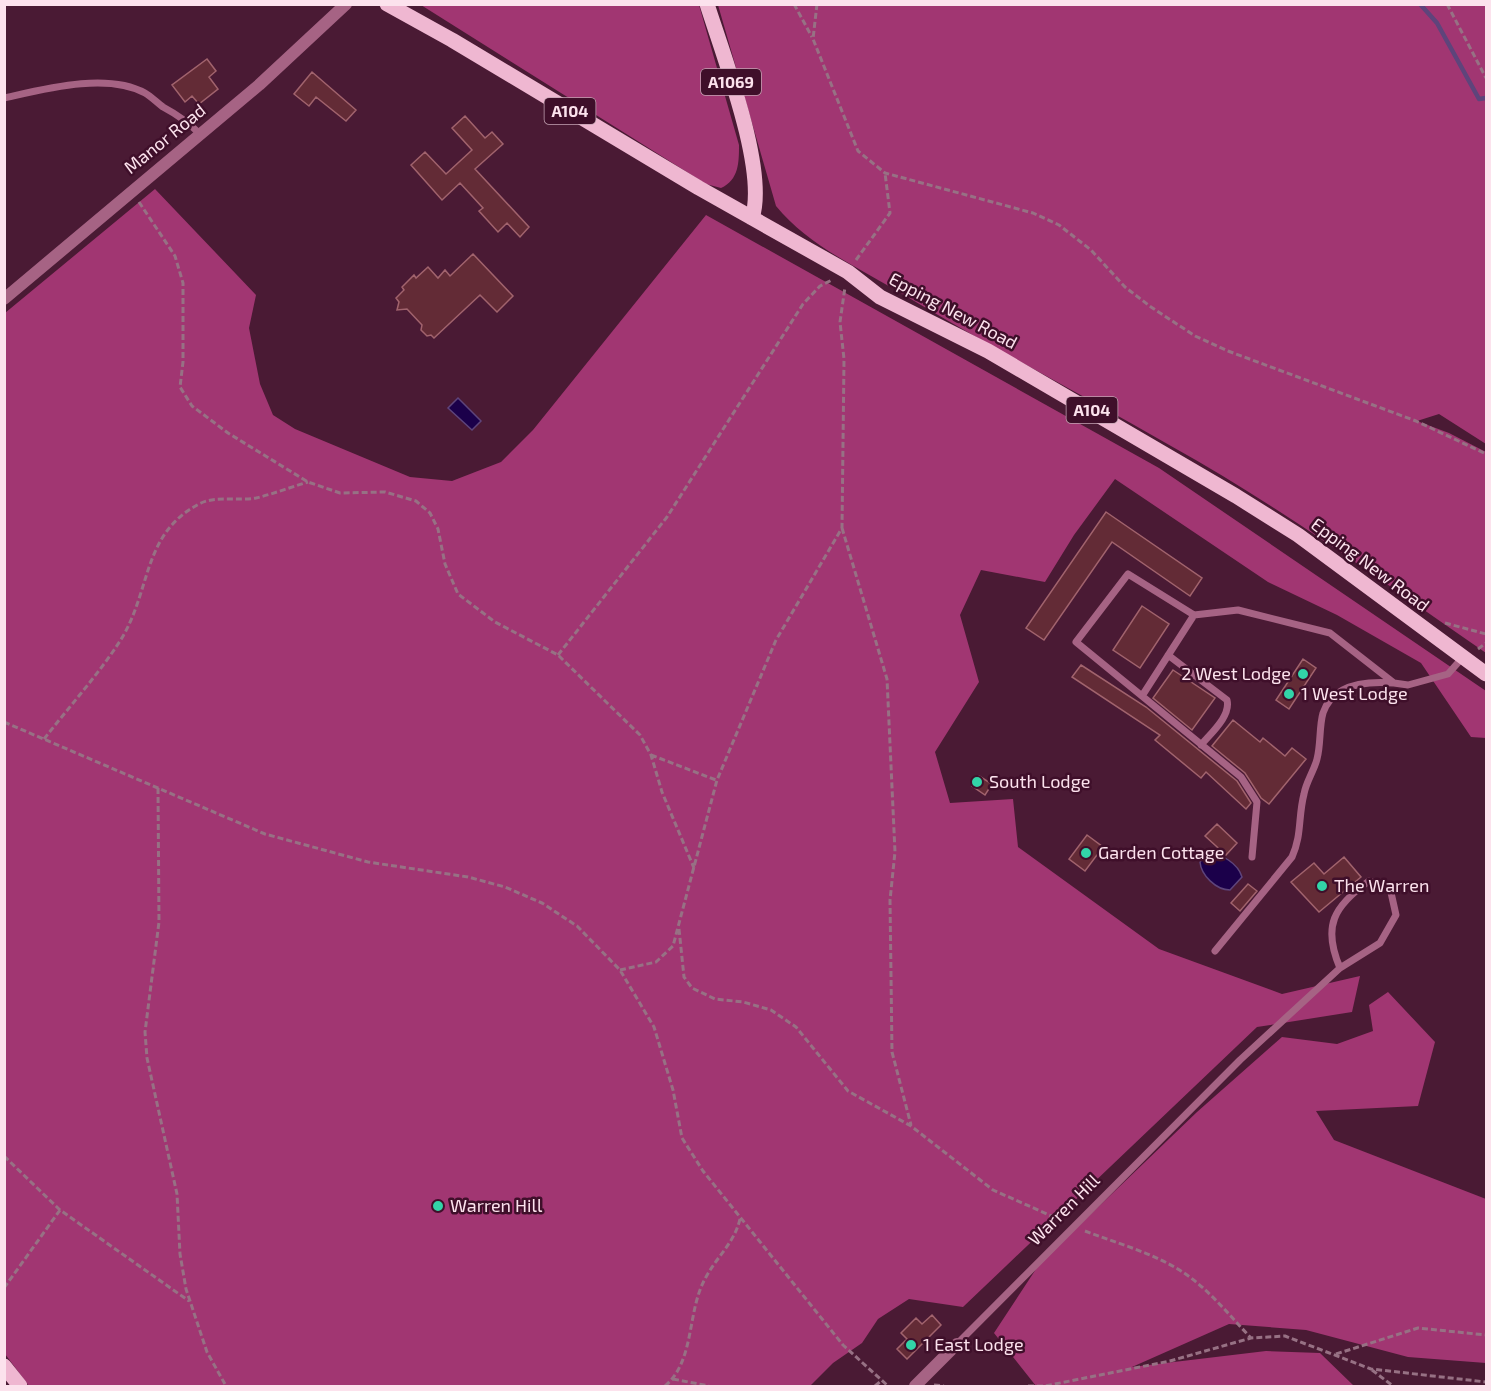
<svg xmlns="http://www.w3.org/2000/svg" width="1491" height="1391" font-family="'Exo 2',sans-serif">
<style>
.forest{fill:#a13672}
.water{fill:#1b004a;stroke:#5e447b;stroke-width:1.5}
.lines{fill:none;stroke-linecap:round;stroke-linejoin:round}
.stream{stroke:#5e447b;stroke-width:4.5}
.building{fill:#632b36;stroke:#a1636d;stroke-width:1.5}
.path{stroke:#977184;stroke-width:3;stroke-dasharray:6 3;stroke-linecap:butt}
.service{stroke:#a66384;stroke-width:7}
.minor{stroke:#a66384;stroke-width:12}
.primary{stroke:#efb7d1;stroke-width:15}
.poi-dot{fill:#32d4a8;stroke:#3f0f2a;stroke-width:2}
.labels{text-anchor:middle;stroke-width:5;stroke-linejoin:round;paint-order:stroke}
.shield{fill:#3f0f2a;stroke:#c3a3b2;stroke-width:1.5}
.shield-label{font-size:16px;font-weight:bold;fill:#fce2ed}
.street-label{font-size:18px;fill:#fce2ed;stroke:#3f0f2a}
.poi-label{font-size:18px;fill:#fce2ed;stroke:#3f0f2a;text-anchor:start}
</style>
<rect width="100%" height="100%" fill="#4a1a34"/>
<path class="forest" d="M421,5h278l40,140c0,17 0,35 -18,43l-15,-4z
M718,5h768v439l-47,-30 -22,7 32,12 37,19v201c-103,-71 -205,-146 -315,-207 -92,-53 -186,-102 -277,-157 -41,-24 -87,-45 -118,-83z
M155,189l101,106 -7,33 11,56 13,31 22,14 115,48 42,4 49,-19 32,-32 173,-215 453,253 327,223v47l-15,-1 -50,-74 -84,-48 -69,-33 -153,-103 -41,56 -29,47 -64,-12 -21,45 19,67 -44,70 15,51 63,-4 5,48 141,102 123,45 78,-18 -8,36 -95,15 -294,280 -54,-8 -31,20 -16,24 -29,20 -23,23h-781l-24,-32v-1041z
M1388,992l47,50 -17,64 -102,5 18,29 152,59v164l-78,-6 -102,-27 -77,-6 -97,43 134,-16 54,2 34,33h-318l-42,-53 46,-70 157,-151 85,-75 55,7 36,-13 -4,-26z"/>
<path class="water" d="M458,398l23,23 -9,9 -24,-22z
M1208,852c13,2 30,11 34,25l-12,13c-14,0 -29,-15 -30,-28z"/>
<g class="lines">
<path class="stream" d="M1420,4l17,19 42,76 7,-1"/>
</g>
<path class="building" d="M207,59l9,12 -7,6 9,12 -19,15 -7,-8 -7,6 -13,-17z
M312,72l44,38 -10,11 -30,-24 -7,9 -15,-12z
M465,116l20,22 7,-6 11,12 -28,25 54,58 -9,10 -13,-14 -9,9 -19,-21 4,-3 -23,-25 -18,17 -31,-35 14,-13 21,22 26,-24 -20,-22z
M473,254l40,42 -16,16 -17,-17 -46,43 -3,-3 -4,1 -6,-6 1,-5 -15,-16 -10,1 2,-8 -3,-4 8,-8 -2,-3 12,-12 2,3 12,-11 10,11 7,-8 5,6z
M1106,512l96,66 -12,18 -78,-54 -68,98 -18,-12z
M1142,606l27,18 -29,44 -27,-18z
M1303,659l13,9 -27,41 -13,-9z
M1081,665l65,42 91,74 14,22 -5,6 -40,-37 -5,6 -46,-38 5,-5 -88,-58z
M1173,670l42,28 -23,32 -39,-32z
M1233,720l27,22 3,-4 22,18 7,-8 14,11 -37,45 -8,-6 -16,-25 -33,-27z
M979,776l13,8 -7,11 -13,-9z
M1217,824l20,19 -11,12 -21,-19z
M1087,835l16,12 -18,24 -16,-12z
M1344,857l17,20 -42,35 -28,-30 23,-19 10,11z
M1248,884l9,7 -17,20 -9,-8z
M932,1315l9,10 -34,34 -10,-10 10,-10 -6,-6 15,-15 6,6z"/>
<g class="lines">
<path class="path" d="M794,4l18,33
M817,4l-4,35 45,112 27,22 148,40 26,12 32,25 34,37 26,20 44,29 33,15 188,70 70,33
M1447,4l39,74
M139,202l36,54 8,27v79l-3,25 12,19 36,27 80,49 32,11 45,-1 31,9 14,12 8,16 7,35 13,30 37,28 63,33 82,80 11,20 11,37 32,76
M856,260l34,-47 -5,-40
M842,528l45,151 8,173 -5,48 2,152 19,73
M1445,623l41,11
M1478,649l8,-6
M558,655l109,-138 136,-213 17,-18 12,-6
M4,722l261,112 103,28 100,15 37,10 37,16 35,23 43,44 34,57 19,63 9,48 21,33 140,174 45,41
M44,739c25,-32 54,-64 76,-98 32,-50 21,-108 81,-138 15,-7 38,-2 55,-5 17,-4 35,-11 52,-16
M651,755l65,25
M158,788l1,134 -14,110 2,26 30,136 3,60 6,35 21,63 19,34
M679,929l5,48 8,11 23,11 28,3 28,8 25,17 52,64 63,35 82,64 72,32
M620,970l36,-8 17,-16 44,-166 59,-140 66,-112 2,-169 -4,-37 5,-35
M4,1156l56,54 129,91
M1085,1231c34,13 72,23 102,44 25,18 43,41 64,63
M4,1288l56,-78
M1336,1354l82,-26 68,7
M1372,1370l21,16
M673,1379l36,7
M934,1385l10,1
M665,1386c30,-25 22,-75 40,-107 11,-22 29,-35 35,-60
M875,1386l6,-5
M1028,1386h17l125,-25 81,-23 34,-2 86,33 115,13"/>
<path class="service" d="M4,98c40,-9 103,-26 141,-5 7,4 12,10 18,14 15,8 25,15 37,27
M1168,655l59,45c4,16 -16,33 -26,45
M1142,696l52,-81
M1252,857l5,-55 -16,-25 -165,-135 52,-68 66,41 44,-5 92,23 64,50 14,2 40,-11 15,-17
M1215,951l77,-94c10,-22 6,-40 12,-63 2,-12 10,-23 13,-35 4,-15 2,-32 6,-46 10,-30 46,-32 71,-30
M957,1344l283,-284 100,-92 40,-25 16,-28 -6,-27 -21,-7c-35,25 -47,45 -29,87"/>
<path class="minor" d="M4,299l255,-214 87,-81
M915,1386l42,-42"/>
<path class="primary" d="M387,4l65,36 247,148 149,84 32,25 108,54 248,145 62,39 188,139
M707,4c16,51 61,167 45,214
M4,1366l16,20"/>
</g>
<g class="poi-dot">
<circle cx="1303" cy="674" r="6"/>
<circle cx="1289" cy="694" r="6"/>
<circle cx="977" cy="782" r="6"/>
<circle cx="1086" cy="853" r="6"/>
<circle cx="1322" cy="886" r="6"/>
<circle cx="438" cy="1206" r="6"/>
<circle cx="911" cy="1345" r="6"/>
</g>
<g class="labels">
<g class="shield">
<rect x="701" y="69" width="60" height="26" rx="4.5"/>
<rect x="544.5" y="98" width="51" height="26" rx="4.5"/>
<rect x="1066.5" y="397" width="51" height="26" rx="4.5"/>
</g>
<g class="shield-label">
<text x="731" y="88">A1069</text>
<text x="570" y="117">A104</text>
<text x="1092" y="416">A104</text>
</g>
<g class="street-label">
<text transform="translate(165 139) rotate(-39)" y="6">Manor Road</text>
<text transform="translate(953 311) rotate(28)" y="6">Epping New Road</text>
<text transform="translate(1370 565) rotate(37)" y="6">Epping New Road</text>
<text transform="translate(1064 1210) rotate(-45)" y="6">Warren Hill</text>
</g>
<g class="poi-label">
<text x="1291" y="680" text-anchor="end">2 West Lodge</text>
<text x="1301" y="700">1 West Lodge</text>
<text x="989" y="788">South Lodge</text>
<text x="1098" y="859">Garden Cottage</text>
<text x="1334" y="892">The Warren</text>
<text x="450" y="1212">Warren Hill</text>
<text x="923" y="1351">1 East Lodge</text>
</g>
</g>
<rect width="1491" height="1391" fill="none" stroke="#fce2ed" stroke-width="12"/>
</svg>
